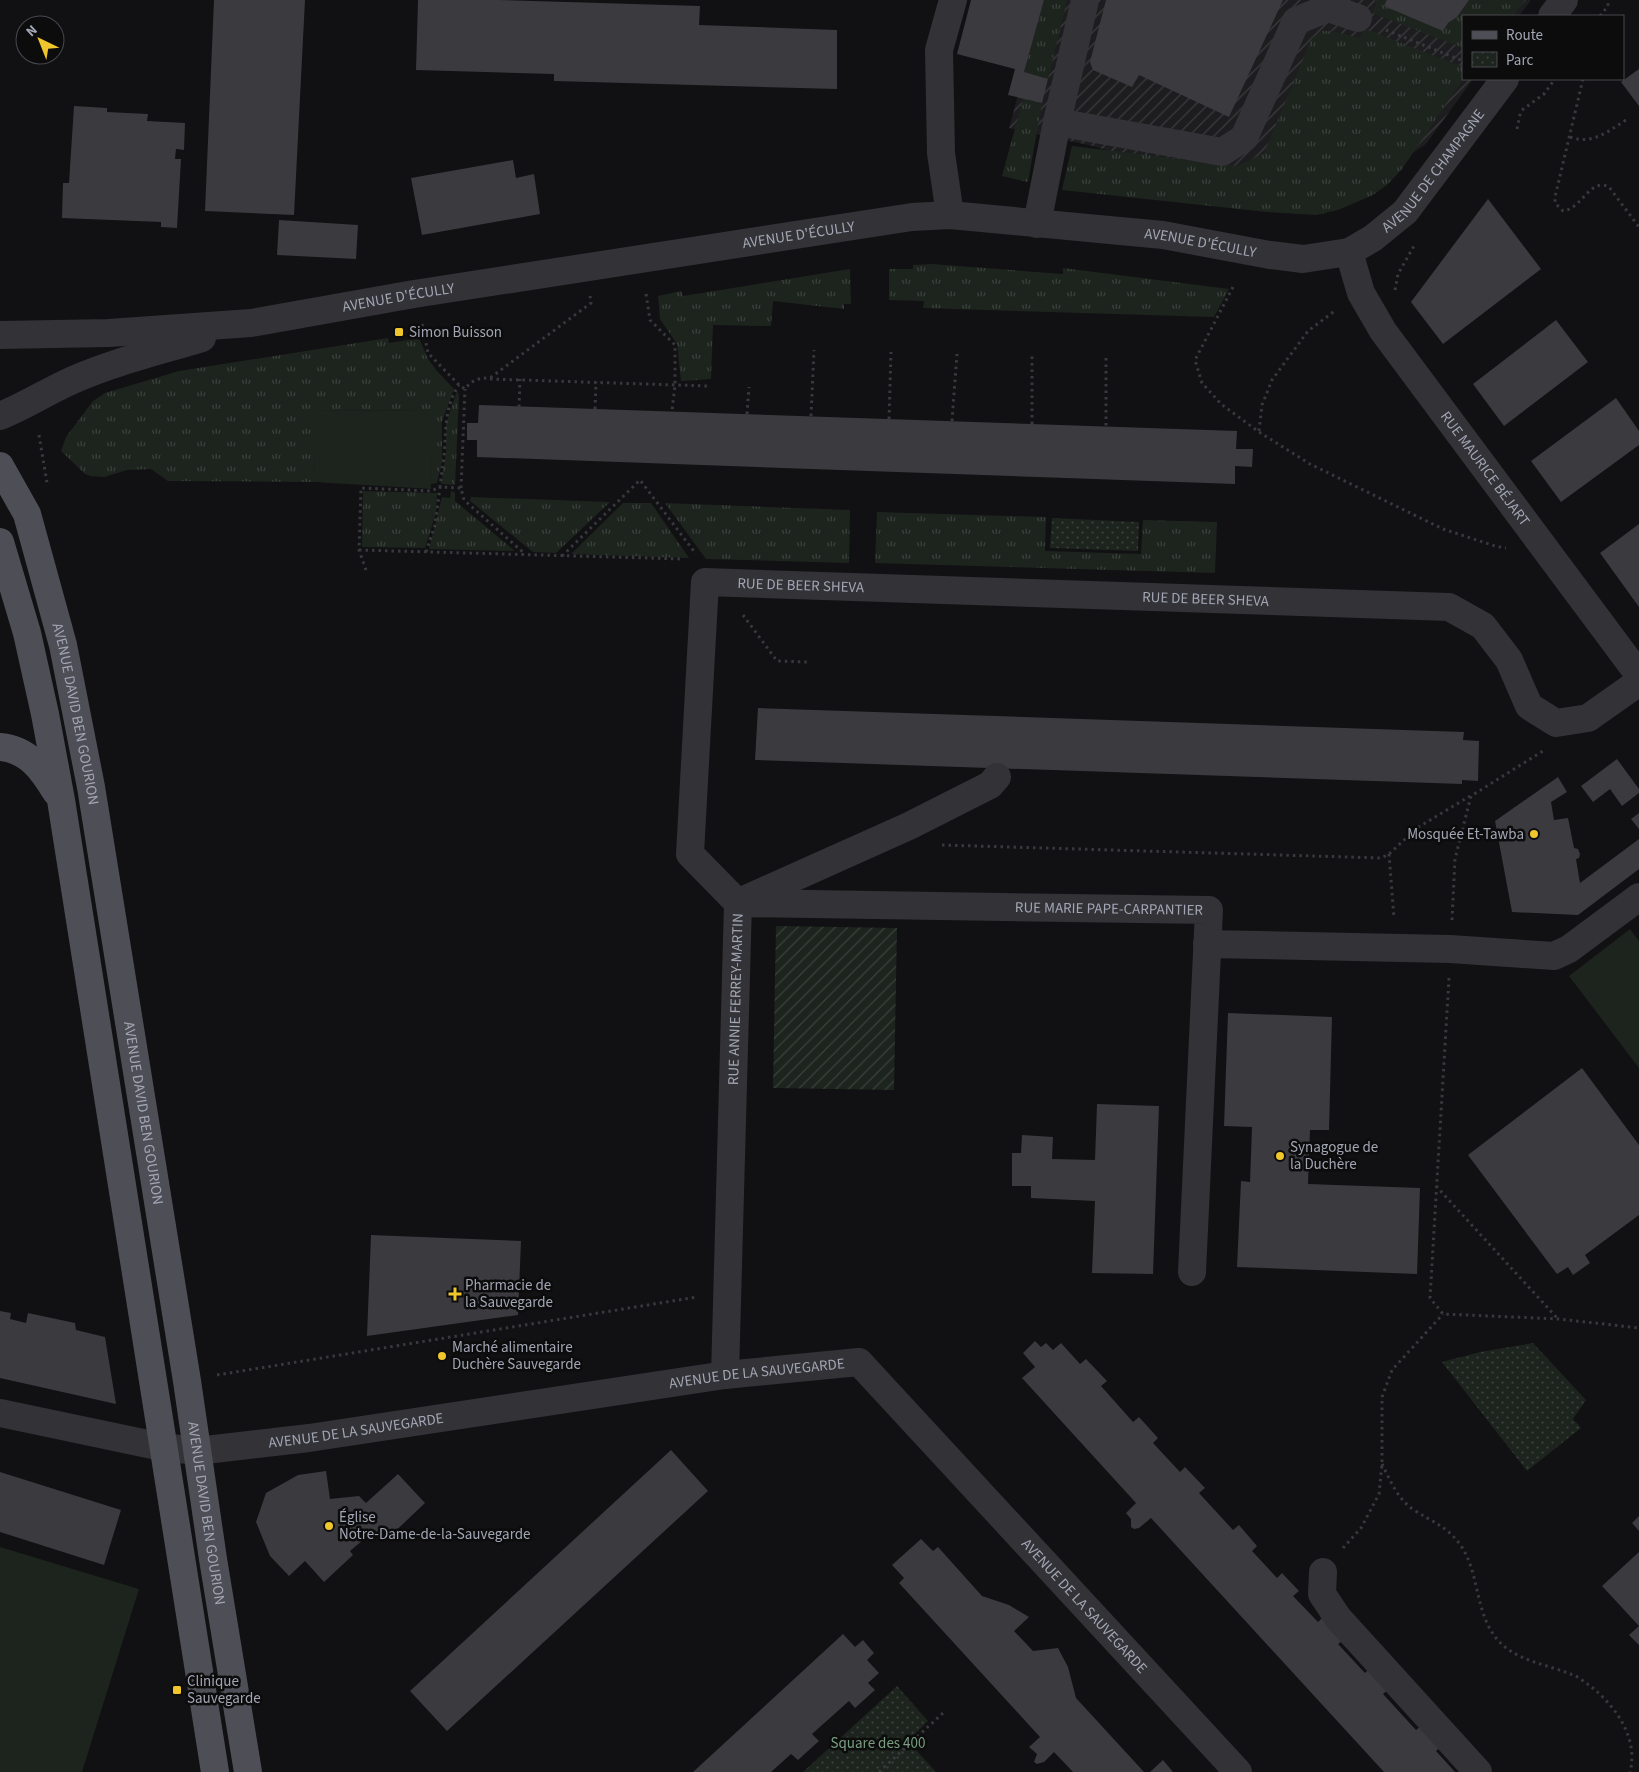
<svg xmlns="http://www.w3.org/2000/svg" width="1639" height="1772" font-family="'Source Sans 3',sans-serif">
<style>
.industrial{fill:url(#industrial-furrows)}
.grass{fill:url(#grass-tufts)}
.park{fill:url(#park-dots)}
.garden{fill:url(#garden-furrows)}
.pitch{fill:#1d241e}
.building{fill:#3b3a3f}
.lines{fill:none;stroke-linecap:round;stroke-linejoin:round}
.path{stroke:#38393e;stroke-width:3;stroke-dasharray:2.5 4;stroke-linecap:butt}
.minor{stroke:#323237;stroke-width:28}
.major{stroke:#4e4e56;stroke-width:28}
.poi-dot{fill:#efc62b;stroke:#0c0c0d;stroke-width:2}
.labels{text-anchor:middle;stroke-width:5;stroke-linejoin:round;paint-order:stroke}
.street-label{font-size:15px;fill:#a2a5b3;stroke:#0c0c0d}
.poi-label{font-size:15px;fill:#a2a5b3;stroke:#0c0c0d;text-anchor:start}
.park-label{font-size:15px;fill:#799e80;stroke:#0c0c0d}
</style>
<defs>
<pattern id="industrial-furrows" width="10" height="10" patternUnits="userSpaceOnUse" patternTransform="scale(1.25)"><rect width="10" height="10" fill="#1d1d1f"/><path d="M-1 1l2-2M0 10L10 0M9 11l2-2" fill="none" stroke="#3b3b3d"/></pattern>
<pattern id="grass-tufts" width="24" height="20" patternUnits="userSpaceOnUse" patternTransform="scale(1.25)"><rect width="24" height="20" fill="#1d241e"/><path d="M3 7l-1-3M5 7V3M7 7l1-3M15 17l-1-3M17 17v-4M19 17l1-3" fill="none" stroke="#3b413c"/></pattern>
<pattern id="park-dots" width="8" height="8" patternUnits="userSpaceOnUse" patternTransform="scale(1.25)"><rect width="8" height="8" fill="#1d241e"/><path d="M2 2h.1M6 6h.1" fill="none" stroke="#3b413c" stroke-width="1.8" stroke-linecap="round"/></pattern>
<pattern id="garden-furrows" width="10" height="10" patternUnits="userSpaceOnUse" patternTransform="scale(1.25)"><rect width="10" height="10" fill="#1d241e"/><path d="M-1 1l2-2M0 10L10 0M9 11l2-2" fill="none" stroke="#3b413c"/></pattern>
</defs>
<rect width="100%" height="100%" fill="#111012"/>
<path class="industrial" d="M1044,0h487l-12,16h-56v63h10l-47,65 -103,70 -76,-21 -154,-47 -84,-18z"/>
<path class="grass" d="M1044,0h23l-19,79 -24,-7z
M1375,0h12l-3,6 59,24c8,-11 20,-17 26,-30h56l-12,16h-50v32l-91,-35 5,-10 -3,-1z
M1365,29l98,38v12l-61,90 -15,16 -14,10 -35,15 -22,5 -49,-3 -205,-22 10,-44 166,20 26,-13 48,-115 11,-7h8l29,7z
M1023,99l19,4 -14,79 -26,-6z
M932,264l131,10v-6l166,21 -15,28 -291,-9 1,-7 -35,-1v-31h24v-4z
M850,269l1,35h-7v5l-71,-8 -2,25 -58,-1 -2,54 -30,2 -4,-37 -17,-25 -2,-23 23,-5 2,5z
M417,333l11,26 9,12 17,18 -12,33v40l-5,21 -6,1 1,-73 -116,-1 -2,72 -146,-1 -17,-12 -24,1 -23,7 -13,-1 -6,-2 -24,-23 5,-14 27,-36 12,-8 74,-22 209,-33 1,5 25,-4v-5z
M457,391l2,4 -4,90 -14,-1 5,-31v-30z
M363,491l74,2 -1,20 -11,35 -63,-1z
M451,491l4,1v9l60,50 -86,-2 13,-52 8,1z
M471,497l139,5 -54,51 -23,-1 -63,-51z
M623,503h28l38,55 -118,-4z
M665,503l185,7 -1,53 -143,-4z
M877,512l169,5 -1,34 96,3 2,-34 74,2 -2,51 -340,-10z"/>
<path class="park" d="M1052,518l87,4 -1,29 -88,-3z
M1533,1343l53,57 -13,19 8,9 -54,43 -85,-109 38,-10z
M897,1686l31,35 -20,20 28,31h-133z"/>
<path class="garden" d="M776,926l121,2 -3,162 -121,-2z"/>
<path class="pitch" d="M315,410l118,1 -2,78 -117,-7z
M1630,929l9,12v127l-70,-92z
M0,1547l139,42 -57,183h-82z"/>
<path class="building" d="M214,0h91l-11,215 -89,-4z
M418,0h80l202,6 -1,19 138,5v59l-283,-8v-7l-138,-4z
M971,0h73l-20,72 24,7 -6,24 -34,-8 7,-26 -58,-15z
M1106,0h177l-54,117 -90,-42 -7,12 -39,-17 -3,-8z
M1387,0h82l-12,17 -9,6 -5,8 -59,-25z
M1639,69v37l-18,-24z
M74,106l33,2v4l41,2 -1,7 38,2 -1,27 -8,-1 -1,10h6l-4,69 -16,-1v-5l-99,-4 1,-35h6z
M513,160l3,18 18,-4 6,40 -118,21 -11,-57z
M1488,199l53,70 -98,75 -32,-42z
M279,220l79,5 -2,34 -79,-4z
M1556,320l32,42 -84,64 -31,-42z
M1616,398l23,33v14l-78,57 -30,-41z
M479,405l758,26 -1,18h17l-1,18 -17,-1v18l-758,-27v-17h-10v-17h11z
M1639,524v83l-39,-54z
M758,708l706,24 -1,8 16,1 -1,40 -16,-1v4l-707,-24z
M1617,759l22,30v4l-17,13 -12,-17 -17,13 -12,-16z
M1558,777l9,15 -16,10 3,18 14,-2 6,30 4,1 2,5 -1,4 -3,1 4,24 59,-44v30l-61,46 -66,-3 -17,-91z
M1639,813v16l-8,-10z
M1228,1013l104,4 -3,113h-19l-2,54 112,4 -3,86 -180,-7 4,-86 9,1 2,-55 -28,-1z
M1582,1068l57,77v70l-54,40 5,8 -17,12 -5,-8 -11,7 -89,-119z
M1097,1104l62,2 -6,168 -61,-1 3,-72 -64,-3v-12h-19v-33h9l1,-18 31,2 -1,22 43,1z
M371,1235l150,6 -3,74 -151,21z
M0,1311l11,2 -1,6 16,4 2,-10 47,10 1,7 29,7 11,67 -116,-26z
M1035,1341l6,6 5,-4 7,7 8,-7 19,21 6,-5 21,22 -6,5 32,36 6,-5 19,21 -5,5 27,29 5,-5 20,21 -6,5 34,37 6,-5 18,21 -5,5 25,27 5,-5 17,18 -6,5 25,26 5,-5 21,23 -6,4 27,29 5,-5 19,21 -6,5 33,36 6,-5 19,21 -5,5 19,21h-71l-233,-254 -12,10 -5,1 -3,-2v-8l-5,-6 10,-10 -114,-125 13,-11 -12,-14z
M671,1450l37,41 -261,240 -37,-40z
M326,1471l4,28 29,-3 7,7 32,-29 27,29 -40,38 -10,-11 -25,21 3,4 -29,27 -19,-21 -16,15 -19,-20 -14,-34 10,-29 32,-18z
M0,1472l121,38 -17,55 -104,-33z
M1639,1516v15l-7,-8z
M921,1539l12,12 5,-4 44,49 27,9 20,12 -15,14 19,20 25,-3 10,19 8,31 68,74h-71l-19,-20 -10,10 -7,2 -3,-2 3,-8 -8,-7 11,-10 -141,-154 5,-5 -12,-13z
M1639,1552v93l-10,-10 10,-9 -37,-40z
M843,1634l12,13 8,-7 11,13 -7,7 12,13 -11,10 7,7 -20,18 -6,-7 -37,33 7,7 -21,19 -7,-6 -20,18h-78z
M1163,1760l10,12h-23z"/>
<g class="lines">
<path class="path" d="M1600,16l8,-10v-6
M1386,30l77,31
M1583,79l-28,118v6l8,8c19,-2 27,-34 46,-24l30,40
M1522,110l22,-16 11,-15
M1517,129l4,-19
M1570,137c22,8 37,-5 56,-17
M1233,287l-38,73 7,23 19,21 38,28 51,32 133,65 52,17 11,2
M1395,290l3,-16 16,-28
M646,294l4,26 25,25v40l-3,26
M422,324l6,29 31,32 6,4c7,-9 13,-11 25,-11l101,-75 -1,-7
M1106,358v68
M490,379l218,7
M519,407l1,-28
M595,409l1,-27
M747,414l2,-27
M811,416l3,-66
M889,419l2,-67
M952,421l5,-67
M1032,424v-68
M1259,431l3,-26 10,-25 36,-49 28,-21
M39,435l8,48
M461,488l4,-99
M359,550l324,9
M426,552l9,-27 5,-38 21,1 3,12 61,54
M562,556l78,-76 56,74
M366,570l-7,-20 2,-62 70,3 9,-4c1,-10 3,-20 4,-31 2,-24 0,-49 15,-71
M743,615l34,46 31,1
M942,845l439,13 8,-4 28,-26 53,-32
M1389,854l5,64
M1452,920l3,-61 16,-63 72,-45
M1449,978l-19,320 13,16 116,5 80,9
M1436,1186l122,133
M217,1375l480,-78
M1382,1464c8,16 16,36 32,46 18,12 31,15 45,33 21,28 15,67 37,95 18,23 51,26 77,37 6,2 11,7 16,10 26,20 50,53 41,87
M1343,1548l18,-20 18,-34 3,-30v-67l10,-27 51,-56
M879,1772l64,-59"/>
<g class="minor">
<path d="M1552,16l12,-16"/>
<path d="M1057,122l165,30 22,-14 52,-117 32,-13 30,10"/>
<path d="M950,215l-9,-62 -2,-103 14,-50"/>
<path d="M1037,224l20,-102 28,-122"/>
<path id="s1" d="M1349,252l12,41 22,38 256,344"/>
<path id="s2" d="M0,335l109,-2 142,-10 163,-29 498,-77 38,-2 213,20 107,20 33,4 46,-7 24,-14 32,-26 100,-133"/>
<path d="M0,416c25,-10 48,-25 73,-36 41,-18 86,-29 129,-42"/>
<path d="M746,899l163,-73 81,-41 7,-8"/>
<path id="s3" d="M738,903l471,7 -17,362"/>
<path d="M1207,944l243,5 104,7 15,-7 70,-52"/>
<path id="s4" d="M725,1375l13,-472 -48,-49 15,-272 744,25 34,19 26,34 20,46 27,17 32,-5 51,-36"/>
<path id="s5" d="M0,1413l162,34 35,4 112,-13 416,-63 134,-13 379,410"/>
<path d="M1323,1572l-1,22 16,24 140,154"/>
</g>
<g class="major">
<path id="s6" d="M0,466l27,48 36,131 28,142 96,594 26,178 35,213"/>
<path d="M0,542l27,91 18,81 16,86 154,972"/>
<path d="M0,747c29,3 42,22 56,45"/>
</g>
</g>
<g class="poi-dot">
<rect x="394" y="327" width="10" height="10" rx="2.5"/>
<circle cx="1534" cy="834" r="5"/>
<circle cx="1280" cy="1156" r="5"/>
<path d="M452.5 1286.5h5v5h5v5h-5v5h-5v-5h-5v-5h5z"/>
<circle cx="442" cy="1356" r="5"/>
<circle cx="329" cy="1526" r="5"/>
<rect x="172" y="1685" width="10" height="10" rx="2.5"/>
</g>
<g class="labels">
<g class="street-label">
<text dy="5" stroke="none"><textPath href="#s2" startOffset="1480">AVENUE DE CHAMPAGNE</textPath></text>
<text dy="5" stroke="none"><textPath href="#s2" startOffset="806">AVENUE D'ÉCULLY</textPath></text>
<text dy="5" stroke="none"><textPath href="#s2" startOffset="1211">AVENUE D'ÉCULLY</textPath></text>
<text dy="5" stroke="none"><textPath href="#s2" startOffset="401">AVENUE D'ÉCULLY</textPath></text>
<text dy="5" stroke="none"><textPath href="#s1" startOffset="258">RUE MAURICE BÉJART</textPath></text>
<text dy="5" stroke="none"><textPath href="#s4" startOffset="909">RUE DE BEER SHEVA</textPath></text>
<text dy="5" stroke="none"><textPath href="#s4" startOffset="1314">RUE DE BEER SHEVA</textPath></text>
<text dy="5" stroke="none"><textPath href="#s6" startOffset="261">AVENUE DAVID BEN GOURION</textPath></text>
<text dy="5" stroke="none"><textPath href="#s3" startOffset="371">RUE MARIE PAPE-CARPANTIER</textPath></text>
<text dy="5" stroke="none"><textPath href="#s4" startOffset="376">RUE ANNIE FERREY-MARTIN</textPath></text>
<text dy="5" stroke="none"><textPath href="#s6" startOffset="666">AVENUE DAVID BEN GOURION</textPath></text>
<text dy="5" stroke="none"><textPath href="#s5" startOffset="766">AVENUE DE LA SAUVEGARDE</textPath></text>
<text dy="5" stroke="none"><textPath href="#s5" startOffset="361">AVENUE DE LA SAUVEGARDE</textPath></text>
<text dy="5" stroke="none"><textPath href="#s6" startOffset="1071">AVENUE DAVID BEN GOURION</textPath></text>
<text dy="5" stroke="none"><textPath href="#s5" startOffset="1201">AVENUE DE LA SAUVEGARDE</textPath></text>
</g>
<g class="poi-label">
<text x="409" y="337">Simon Buisson</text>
<text x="1524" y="839" text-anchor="end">Mosquée Et-Tawba</text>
<text x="1290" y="1152">Synagogue de<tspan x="1290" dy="17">la Duchère</tspan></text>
<text x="465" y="1290">Pharmacie de<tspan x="465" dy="17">la Sauvegarde</tspan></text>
<text x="452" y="1352">Marché alimentaire<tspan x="452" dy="17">Duchère Sauvegarde</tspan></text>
<text x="339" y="1522">Église<tspan x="339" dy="17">Notre-Dame-de-la-Sauvegarde</tspan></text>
<text x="187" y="1686">Clinique<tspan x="187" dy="17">Sauvegarde</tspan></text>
</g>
<g class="park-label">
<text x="878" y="1748">Square des 400</text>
</g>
</g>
<rect x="1462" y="15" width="162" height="65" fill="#0c0c0d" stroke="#48494f"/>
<rect x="1472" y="31" width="25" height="8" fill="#4e4e56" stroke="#48494f"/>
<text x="1506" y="40" font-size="15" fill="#a2a5b3">Route</text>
<rect x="1472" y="52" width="25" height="15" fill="url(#park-dots)" stroke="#48494f"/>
<text x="1506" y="65" font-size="15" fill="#a2a5b3">Parc</text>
<g transform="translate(40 40) rotate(317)"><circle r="24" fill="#0c0c0d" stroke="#48494f"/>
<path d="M0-4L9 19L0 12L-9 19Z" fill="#efc62b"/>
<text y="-8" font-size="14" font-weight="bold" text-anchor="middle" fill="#a2a5b3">N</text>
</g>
</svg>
